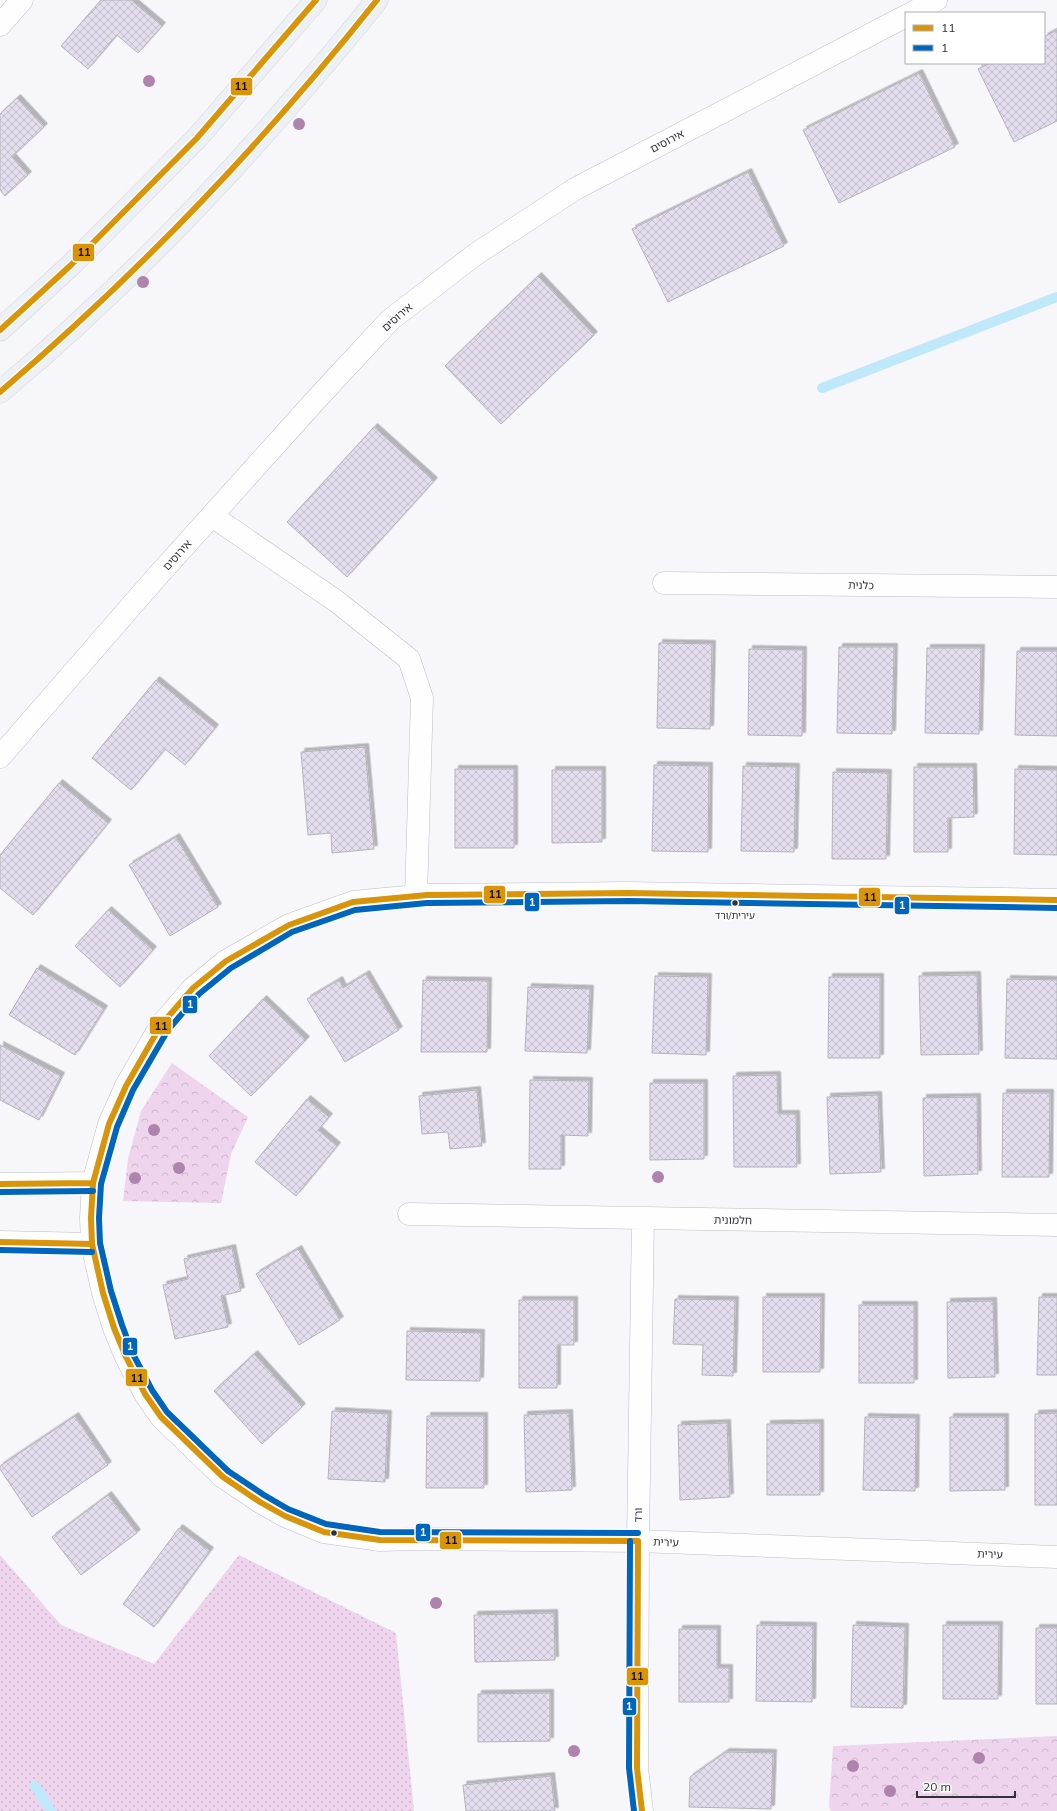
<svg xmlns="http://www.w3.org/2000/svg" width="1057" height="1811" font-family="Mulish,'Noto Sans Hebrew',sans-serif">
<style>
.grass{fill:url(#grass-dots)}
.park{fill:url(#park-crowns)}
.lines{fill:none;stroke-linecap:round;stroke-linejoin:round}
.stream{stroke:#c0e8fb;stroke-width:10}
.building{fill:url(#building-cross-hatch);stroke:#b5b3ba;filter:url(#shadow)}
.minor-casing{stroke:#bdbec5;stroke-width:23}
.major-casing{stroke:#d2d3d6;stroke-width:23}
.minor{stroke:#fefefe;stroke-width:22}
.major{stroke:#edf1f6;stroke-width:22}
.bus-1-casing{stroke:#fff;stroke-width:9}
.bus-2-casing{stroke:#fff;stroke-width:9}
.bus-1{stroke:#d99409;stroke-width:6}
.bus-2{stroke:#0065bd;stroke-width:6}
.tree{fill:#ae83ae}
.bus-dot{fill:#30313a;stroke:#fff;stroke-width:1.5}
.labels{text-anchor:middle;stroke-width:3;stroke-linejoin:round;paint-order:stroke}
.bus-label{font-size:10px;fill:#30313a;stroke:#fff}
.street-label{font-size:11px;fill:#30313a;stroke:#fff}
.line-badge{stroke:#fff;stroke-width:1.5}
.badge-label{font-size:11px;text-anchor:middle;font-weight:bold;fill:#fff}
.pale-badge-label{font-size:11px;text-anchor:middle;font-weight:bold;fill:#111}
</style>
<defs>
<pattern id="grass-dots" width="8" height="8" patternUnits="userSpaceOnUse"><rect width="8" height="8" fill="#eed4ed"/><path d="M2 2h.1M6 6h.1" fill="none" stroke="#ccb6cc" stroke-width="1.8" stroke-linecap="round"/></pattern>
<pattern id="park-crowns" width="20" height="18" patternUnits="userSpaceOnUse"><rect width="20" height="18" fill="#eed4ed"/><path d="M2 6a3 3 0 1 1 6 0M12 15a3 3 0 1 1 6 0" fill="none" stroke="#ccb6cc"/></pattern>
<pattern id="building-cross-hatch" width="8" height="8" patternUnits="userSpaceOnUse"><rect width="8" height="8" fill="#e3ddee"/><path d="M0 0l8 8M0 8l8-8" fill="none" stroke="#c3becd"/></pattern>
<filter id="shadow"><feDropShadow dx="3.5" dy="-3.5" stdDeviation="0" flood-color="#0004"/></filter>
</defs>
<rect width="100%" height="100%" fill="#f6f6fb"/>
<path class="grass" d="M0,1555l61,70 93,39 85,-109 157,78 18,178h-414z"/>
<path class="park" d="M172,1063l76,54 -17,37 -10,49 -98,-2 5,-42 13,-48z
M1057,1736v75h-226l-2,-4 4,-61z"/>
<g class="lines">
<path class="stream" d="M822,388l235,-91
M35,1786l16,25"/>
</g>
<path class="building" d="M101,0h30l31,26 -24,27 -21,-18 -29,34 -27,-23z
M1057,30v91l-43,21 -36,-73 12,-6h54v-26z
M919,73l36,74 -116,56 -36,-73z
M17,98l27,29 -32,30 16,18 -23,21 -5,-6v-76z
M748,172l36,74 -116,56 -36,-73z
M538,276l56,59 -93,89 -56,-58z
M374,427l60,54 -87,96 -60,-55z
M659,643l53,1 -2,85 -53,-1z
M839,647h55l-2,87 -55,-1z
M927,648h54l-2,86 -54,-1z
M749,649l54,1 -1,86 -54,-1z
M1017,651h40v85l-42,-1z
M156,680l59,48 -30,37 -20,-16 -34,41 -39,-32z
M365,747l9,102 -42,4 -1,-20 -23,2 -7,-83z
M654,765l55,1 -1,86 -56,-1z
M743,766l53,1 -2,85 -53,-1z
M914,767h59l1,50 -26,1v34h-34z
M455,769h59v79h-59z
M1015,769l42,1v85l-43,-1z
M552,770h50v72l-50,1z
M833,772l55,1 -2,86h-54z
M59,783l49,40 -75,92 -33,-27v-33z
M176,837l42,70 -48,29 -41,-71z
M108,910l45,40 -33,37 -45,-41z
M37,968l67,41 -29,46 -66,-40z
M366,974l33,56 -54,32 -38,-63 32,-19 4,8z
M977,975l2,79 -58,1 -2,-79z
M655,976l53,1 -2,78 -54,-2z
M829,977h51v81h-52z
M1007,979l50,1v79l-52,-1z
M423,980l65,1 -1,71h-66z
M528,987l62,2 -3,64 -62,-2z
M263,999l43,41 -55,56 -42,-40z
M0,1045l61,31 -22,44 -39,-20z
M777,1075l1,39h18l1,53h-63l-1,-91z
M530,1080l59,1 -1,55 -27,-1v34h-32z
M650,1083h54v76l-54,1z
M477,1090l5,56 -32,3 -2,-17 -26,2 -3,-38z
M1003,1093h47l-1,84h-47z
M878,1095l3,77 -51,2 -3,-77z
M977,1097l1,77 -54,2 -1,-78z
M307,1099l22,18 -11,13 19,16 -41,50 -41,-34z
M232,1248l9,43 -20,5 7,31 -53,12 -12,-54 25,-6 -4,-20z
M298,1249l42,71 -41,25 -43,-71z
M763,1297h58l-1,75h-57z
M1039,1297h18v78h-20z
M675,1299l60,1 -2,76 -31,-1 1,-30 -30,-1z
M519,1300h55v45h-17v43h-38z
M993,1301l2,76 -47,1 -1,-76z
M859,1305h55v78h-55z
M407,1331l74,2 -1,48 -74,-1z
M254,1354l48,53 -40,37 -48,-53z
M332,1411l56,3 -3,68 -57,-3z
M569,1413l3,77 -46,2 -2,-77z
M1057,1413v92h-22v-91z
M75,1416l33,49 -76,52 -32,-48v-3z
M427,1416h57v72h-58z
M865,1417l51,1 -1,73 -52,-1z
M950,1417h55v73l-55,1z
M727,1423l3,74 -50,3 -2,-75z
M820,1423v72h-53v-71z
M108,1495l29,38 -56,42 -29,-38z
M179,1528l31,23 -56,76 -31,-23z
M554,1613l1,47 -80,2 -1,-47z
M757,1625l56,1 -1,76 -56,-1z
M853,1625l52,2 -2,81 -52,-1z
M943,1625h56l-1,74h-55z
M1036,1628h21v76h-21z
M679,1629h38v39h12v34h-50z
M550,1693v48l-72,1v-48z
M726,1752l47,1 -2,56 -82,-2 1,-30z
M551,1776l4,35h-89l-3,-26z"/>
<g class="lines">
<g class="minor-casing">
<path id="minor" d="M912,13l24,-13
M0,25l22,-25
M212,516l124,85 73,58 13,39 -6,198
M664,583l393,4
M0,757l153,-176 160,-178 77,-83 86,-66 99,-65 331,-173
M1057,900l-429,-7 -201,2 -74,7 -64,23 -63,36 -33,27 -32,37 -35,61 -17,38 -16,59 -2,35 1,26 11,49 11,35 12,29 19,37 16,23 62,60 37,25 25,14 39,16 56,8 42,-1 216,2 419,16
M0,1184l93,-1
M409,1214l648,11
M0,1242l92,2
M642,1811l-5,-43 1,-227 5,-323"/>
</g>
<g class="major-casing">
<path id="major" d="M0,330l71,-65 126,-127 119,-138
M0,392c99,-83 190,-174 276,-272 34,-39 69,-79 101,-120"/>
</g>
<use href="#minor" class="minor"/>
<use href="#major" class="major"/>
<g class="bus-1-casing">
<path id="bus-1" d="M0,330l71,-65 126,-127 119,-138
M0,392c138,-118 264,-250 377,-392
M0,1184l93,-1
M0,1242l92,2
M638,1541l-258,-1 -56,-8 -39,-16 -25,-14 -37,-25 -62,-60 -16,-23 -19,-37 -12,-29 -11,-35 -11,-49 -1,-26 2,-35 16,-59 17,-38 35,-61 32,-37 33,-27 63,-36 64,-23 74,-7 201,-2 429,7
M638,1541l-1,227 5,43"/>
</g>
<g class="bus-2-casing">
<path id="bus-2" d="M0,1192l93,-1
M0,1250l92,2
M638,1533l-258,-1 -54,-8 -38,-15 -24,-14 -36,-24 -61,-59 -15,-22 -19,-36 -11,-29 -11,-34 -11,-48 -1,-25 2,-34 16,-57 16,-37 35,-60 31,-36 32,-26 61,-36 63,-22 72,-7 201,-2 429,7
M630,1541l-1,227 5,43"/>
</g>
<use href="#bus-1" class="bus-1"/>
<use href="#bus-2" class="bus-2"/>
</g>
<g class="tree">
<circle cx="149" cy="81" r="6"/>
<circle cx="299" cy="124" r="6"/>
<circle cx="143" cy="282" r="6"/>
<circle cx="154" cy="1130" r="6"/>
<circle cx="179" cy="1168" r="6"/>
<circle cx="658" cy="1177" r="6"/>
<circle cx="135" cy="1178" r="6"/>
<circle cx="436" cy="1603" r="6"/>
<circle cx="574" cy="1751" r="6"/>
<circle cx="979" cy="1758" r="6"/>
<circle cx="853" cy="1766" r="6"/>
<circle cx="890" cy="1791" r="6"/>
</g>
<g class="bus-dot">
<circle cx="735" cy="903" r="3.5"/>
<circle cx="334" cy="1533" r="3.5"/>
</g>
<g class="labels">
<g class="bus-label">
<text x="735" y="919">עירית/ורד</text>
</g>
<g class="street-label">
<text transform="translate(667 141) rotate(-28)" y="4">אירוסים</text>
<text transform="translate(397 317) rotate(-41)" y="4">אירוסים</text>
<text transform="translate(177 555) rotate(-48)" y="4">אירוסים</text>
<text transform="translate(861 585) rotate(1)" y="4">כלנית</text>
<text transform="translate(733 1220) rotate(1)" y="4">חלמונית</text>
<text transform="translate(638 1515) rotate(-89)" y="4">ורד</text>
<text transform="translate(666 1542) rotate(2)" y="4">עירית</text>
<text transform="translate(990 1554) rotate(2)" y="4">עירית</text>
</g>
</g>
<g class="line-badge">
<rect x="230" y="77" width="23" height="19" rx="4" fill="#d99409"/>
<rect x="72" y="243" width="23" height="19" rx="4" fill="#d99409"/>
<rect x="483" y="885" width="23" height="19" rx="4" fill="#d99409"/>
<rect x="858" y="887" width="23" height="20" rx="4" fill="#d99409"/>
<rect x="524" y="892" width="16" height="20" rx="4" fill="#0065bd"/>
<rect x="894" y="896" width="16" height="19" rx="4" fill="#0065bd"/>
<rect x="182" y="995" width="16" height="19" rx="4" fill="#0065bd"/>
<rect x="149" y="1016" width="23" height="19" rx="4" fill="#d99409"/>
<rect x="122" y="1337" width="16" height="19" rx="4" fill="#0065bd"/>
<rect x="125" y="1368" width="23" height="19" rx="4" fill="#d99409"/>
<rect x="415" y="1523" width="16" height="19" rx="4" fill="#0065bd"/>
<rect x="439" y="1531" width="23" height="19" rx="4" fill="#d99409"/>
<rect x="626" y="1667" width="23" height="19" rx="4" fill="#d99409"/>
<rect x="622" y="1697" width="15" height="19" rx="4" fill="#0065bd"/>
</g>
<g class="badge-label">
<text x="532" y="906">1</text>
<text x="902" y="909">1</text>
<text x="190" y="1008">1</text>
<text x="130" y="1350">1</text>
<text x="423" y="1536">1</text>
<text x="629" y="1710">1</text>
</g>
<g class="pale-badge-label">
<text x="241" y="90">11</text>
<text x="84" y="256">11</text>
<text x="495" y="898">11</text>
<text x="870" y="901">11</text>
<text x="161" y="1030">11</text>
<text x="137" y="1382">11</text>
<text x="451" y="1544">11</text>
<text x="637" y="1680">11</text>
</g>
<rect x="905" y="12" width="140" height="52" fill="#ffffff" stroke="#acadb0"/>
<rect x="913" y="25" width="20" height="6" fill="#d99409" stroke="#acadb0"/>
<text x="941" y="32" font-size="12" fill="#30313a">11</text>
<rect x="913" y="45" width="20" height="6" fill="#0065bd" stroke="#acadb0"/>
<text x="941" y="52" font-size="12" fill="#30313a">1</text>
<path d="M917 1791v6h98v-6" fill="none" stroke="#30313a" stroke-width="2"/>
<text x="923" y="1791" font-size="12" fill="#30313a" stroke="#ffffff" stroke-width="3" paint-order="stroke">20 m</text>
</svg>
